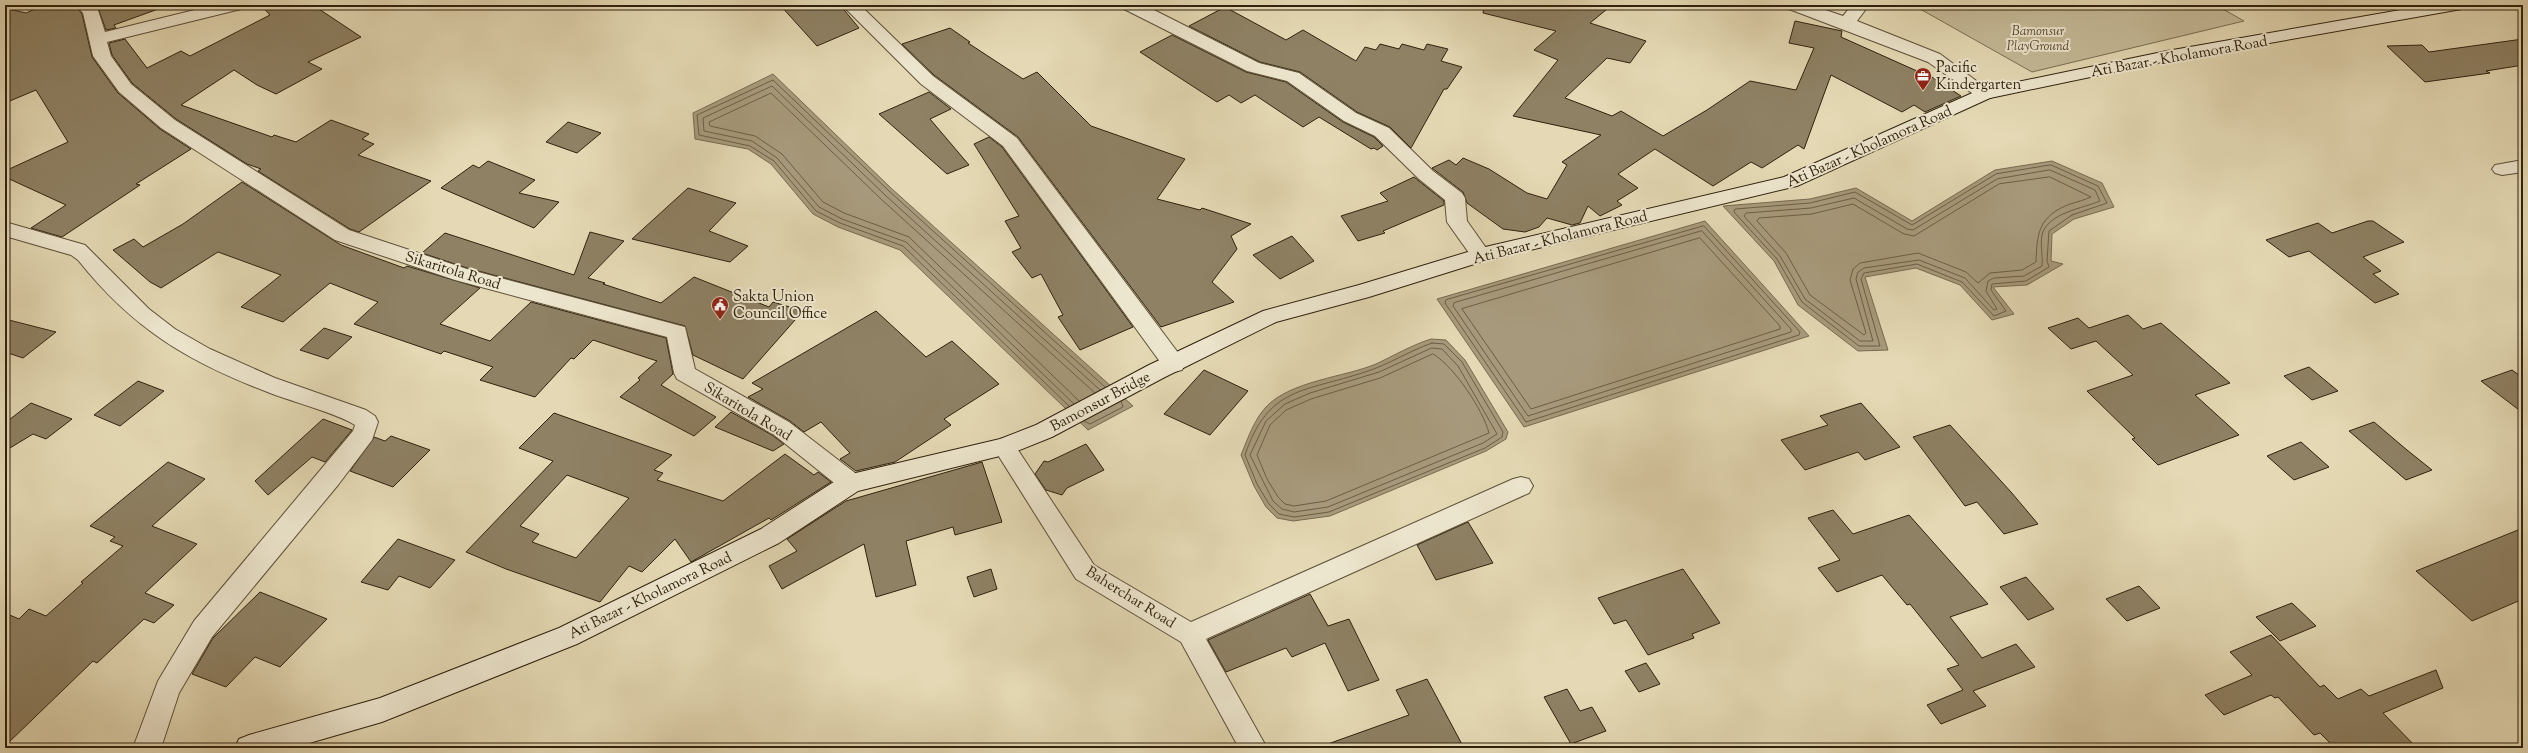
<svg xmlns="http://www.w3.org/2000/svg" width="2528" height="753" font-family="'Sorts Mill Goudy',serif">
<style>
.green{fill:#c5ba98;stroke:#7a6e53}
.water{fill:#a79a7c;stroke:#776a50}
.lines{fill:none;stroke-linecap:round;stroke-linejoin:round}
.shore{stroke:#6c5e45;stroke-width:1}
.building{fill:#8e8164;stroke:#30210e;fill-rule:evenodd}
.minor-casing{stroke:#5d4f38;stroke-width:2}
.secondary-casing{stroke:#30210e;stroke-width:2}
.minor{fill:#ede6ce;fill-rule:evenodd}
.secondary{fill:#ede6ce;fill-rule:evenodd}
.labels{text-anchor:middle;stroke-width:4;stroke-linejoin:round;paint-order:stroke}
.far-park-label{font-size:13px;font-style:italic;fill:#554730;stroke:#ede6ce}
.street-label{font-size:15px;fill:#30210e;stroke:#ede6ce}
.poi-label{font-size:15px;fill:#30210e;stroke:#ede6ce;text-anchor:start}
</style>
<rect width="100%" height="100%" fill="#e4d9b4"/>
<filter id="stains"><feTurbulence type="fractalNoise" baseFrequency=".005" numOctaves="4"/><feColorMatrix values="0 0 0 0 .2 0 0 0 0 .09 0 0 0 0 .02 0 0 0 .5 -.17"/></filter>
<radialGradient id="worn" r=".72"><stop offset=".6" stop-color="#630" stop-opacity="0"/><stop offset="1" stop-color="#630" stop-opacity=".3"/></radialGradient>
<path class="green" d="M1913,5h303l28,16 -212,51z"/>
<path class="water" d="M773,74l118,114 242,218 -45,24 -188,-180 -62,-23 -25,-13 -42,-50 -23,-15 -53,-10 -2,-26z
M2052,161l50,22 12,24 -40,12 -22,15 -1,27 12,3 -36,21 -34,2 21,27 -22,6 -32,-35 -44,-17 -51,9 23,73 -30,1 -60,-46 -24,-44 -51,-55 87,-7 46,-11 56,33 83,-51z
M1705,221l104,115 -285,91 -87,-128z
M1431,339l15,1 19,20 43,72 -2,7 -20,12 -156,65 -37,5 -16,-3 -11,-11 -12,-21 -13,-31c7,-17 13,-35 25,-48 24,-26 79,-30 110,-43 19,-9 36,-19 55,-25z"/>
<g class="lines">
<path class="shore" d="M2051,165l47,21 9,17 -35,12 -23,16 -2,30 2,6 -23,14 -34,3 -1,6 15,21 -12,5 -32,-34 -45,-18 -53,9 -3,6 19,67h-21l-57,-44 -25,-43 -43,-47 1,-3 75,-6 45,-11 57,33 84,-51z
M2050,170l45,20 5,11c-16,7 -53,12 -58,34 -2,10 1,21 0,31l-18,10 -30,2 -6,3 -2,10 11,18 -3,1 -29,-32 -46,-18 -55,8 -6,4 -2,7 17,62h-13l-55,-42 -25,-43 -36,-40 2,-3 65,-5 43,-10 53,31 6,1 84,-51z
M2050,177l41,20c-7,3 -14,5 -21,7 -31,12 -33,28 -34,58l-14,8 -32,3 -12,10 -12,-11 -48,-19 -58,10 -7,6 -3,11 16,53 -2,2 -54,-40 -24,-42 -29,-32 2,-3 53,-4 41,-10 51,30 10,2 85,-52z
M1704,226l96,106 -1,3 -273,87 -81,-119 1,-3z
M1702,231l89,98v3l-263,84 -75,-110 1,-3z
M1700,238l80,88v3l-249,80 -69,-100z
M1432,343l12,1 18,18 41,70 -1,5 -17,11 -156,64 -35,5 -15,-3 -10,-10 -12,-20 -12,-29c23,-69 60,-63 120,-83 23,-7 44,-21 67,-29z
M1432,348l10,1 16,17 39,68 -14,9 -155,64 -34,5 -12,-3 -9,-8 -23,-46 16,-34 19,-17 25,-11 69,-21z
M1433,354c21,12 50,56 56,79l-163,68 -32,5 -9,-2 -7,-7 -11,-18 -10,-24 13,-30 16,-15 25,-11 69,-21z
M1079,401l-170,-164 -65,-24 -21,-11 -41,-48 -27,-18 -45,-10 -1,-4 62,-29 110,106 214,194
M1074,404l-168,-162 -64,-23 -23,-12 -42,-49 -25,-17 -48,-10 -1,-13 69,-32 113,109 215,195
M1069,406l-166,-160 -63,-23 -24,-12 -42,-50 -24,-15 -51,-11 -2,-20 76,-35 116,111 216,196
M1084,421l6,3 33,-17 -2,-6"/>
</g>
<path class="building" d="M44,5h31l7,9 10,43 26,36 42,36 31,20 -55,35 4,1 -78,52 -31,-9 35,-23 -61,-28v-6l63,-29 -32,-52 -31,13v-95l21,5z
M97,5h64v3l-47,17 2,3 -10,2z
M261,5h52l48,32 -53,25 14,7 -46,25 -19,-9 -23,-15 -53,35 91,32 2,-2 22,7 35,-22 38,14 -7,5 12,5 -16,11 73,26 -72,51 -9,-3 -92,-58 3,-2 -14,-5 -71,-45 -44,-36 -20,-28 -3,-12 16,-4 22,29 34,-17 9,5 80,-41z
M780,5h60l19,23 -42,18z
M1484,5h128l-22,18 56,18 -16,22 -23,-5 -42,40 47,18 9,-5 42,25 44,-26 43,-29 46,9 18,-42 -25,-5 6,-22 47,10 -1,6 76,34 4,-1 40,26 -36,16 -11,-7 -12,7 -71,-37 -27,74 -6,-4 -36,23 -11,-6 -38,24 -58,-37 -37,25 20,14 -21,13 5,4 -22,11 -12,-10 -8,17 -8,2 -25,-7 -8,9 -14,5 -22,-3 -36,-26 -4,-11 -31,-24 17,-8 7,5 7,-7 26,11 38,24 20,6 20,-34 -5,-3 39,-27 -88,-19 45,-56 -24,-10 22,-19 -73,-18z
M1225,7l61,33 17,-10 53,31 9,-14 11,3 4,-6 19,5 3,-5 22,6 3,-6 21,5 -7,12 21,6 -15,22h-3l-33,59 -21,-21 -33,-15 -57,-40 -40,-10 -71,-36z
M950,28l20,14 -2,1 55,36 14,-7 54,54 94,33 -28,40 43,11 2,-2 49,16 -20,12 6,13 -25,33 22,20 -73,25 -143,-190 -84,-62 -32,-31z
M1172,35l74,37 40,10 57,40 31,15 9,9 -6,4 -3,-2 -3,1 -52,-32 -16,10 -48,-32 -14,8 -12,-8 -12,7 -77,-50z
M2523,39v26l-37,6 4,2 -65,9 -38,-36 35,-1 7,7z
M929,92l22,17 -21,10 39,46 -22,9 -68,-60z
M568,122l33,11 -24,20 -31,-11z
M989,137l13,10 131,180 -53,23 -22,-33 5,-2 -22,-41 -9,4 -20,-26 9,-4 -16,-27 14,-5 -45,-72z
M488,161l47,19 -16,13 40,9 -25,26 -93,-40 32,-23 6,3z
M1414,177l30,24v4l-61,26 2,2 -27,8 -17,-25 47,-15 -8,-8z
M242,182l99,63 63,23 3,-2 73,22 -40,36 50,17 41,-39 135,36 7,36 -12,11 55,32 -22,19 -74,-39 20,-17 -2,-2 19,-17 -64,-21 -19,19 -3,-1 -36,39 -55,-17 13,-13 -49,-16 -3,3 -87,-30 24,-22 -48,-19 -47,39 -42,-15 40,-32 -63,-23 -57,36 -11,-6 -37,-32 21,-11 9,8 40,-23z
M688,188l48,15 -27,28 39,15 -18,16 -98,-23z
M2368,221h5l31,21 -41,15 18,14 -8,3 26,20 -24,9 -66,-52 -20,6 -23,-17 52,-17 14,10z
M590,232l34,9 -36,37 17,5 -2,1 58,19 33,-26 75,30 4,-5 30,9 -60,68 -50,-24 -8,-29 -218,-58 -45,-15 23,-20 129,42z
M1292,236l22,25 -34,18 -27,-24z
M876,311l50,46 26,-16 47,43 -55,35 7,6 -56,37 -39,9 -16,-12 10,-6 -29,-31 -17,10 -14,-11 -42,-24 15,-8 -11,-6z
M2128,315l15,14 18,-6 69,60 -35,12 44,40 -81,30 -26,-26 3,-1 -48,-47 46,-16 -37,-34 -25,8 -23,-21 30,-10 11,10z
M5,319l51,13 -33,26 -18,-6z
M324,328l28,9 -24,22 -28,-9z
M2309,367l29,24 -26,9 -28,-24z
M1204,370l44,21 -38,44 -46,-21z
M2512,370l11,8v35l-42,-32z
M138,381l26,10 -44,35 -26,-11z
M31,403l41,16 -26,20 -13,-5 -28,17v-28z
M1861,403l39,44 -35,13 -7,-8 -53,18 -24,-30 47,-15 -8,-9z
M731,412l41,23 12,9 -11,7 -58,-24z
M554,413l118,42 -18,15 9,3 -6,7 66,21 62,-47 29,21 4,-3 13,10 -60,38 -2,-2 -78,44 -16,-23 -33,33 -13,-6 -29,36 -94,-33 -40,-17 87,-91 -34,-13zM567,475l62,23 -53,60 -44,-16 7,-8 -19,-8z
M323,419l29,11 -27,32 -13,-5 -44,38 -13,-14z
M2374,422l33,28 25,20 -26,10 -57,-49z
M1950,425l61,67 27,32 -34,10 -27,-32 -12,4 -52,-69z
M391,436l39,14 -37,37 -43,-16 24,-34 11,4z
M2301,442l28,25 -35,13 -27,-24z
M1086,444l18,26 -37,18 -5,7 -16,-5 -11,-16 9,-13 4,1z
M168,462l37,17 -53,47 45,18 -52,49 29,12 -20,18 -10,-4 -47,44 -4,-2 -88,85v-133l14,6 10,-10 17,7 37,-33 -2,-1 42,-36 -13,-5 5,-4 -25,-11z
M982,462l20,60 -47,13 -2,-8 -47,14 10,44 -40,12 -12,-53 -82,45 -13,-23 28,-15 -10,-12 59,-38z
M1833,510l20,24 56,-19 79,89 -38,13 32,41 34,-14 19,23 -62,24 13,15 -45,18 -14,-19 36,-15 -16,-21 12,-4 -49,-61 -3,1 -25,-30 -45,17 -19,-24 22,-8 -32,-42z
M1468,522l25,41 -57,17 -19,-35z
M2523,528v71l-51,22 -56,-50z
M398,539l57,21 -25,28 -31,-12 -11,14 -27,-8z
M991,569l6,20 -23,8 -7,-20z
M1683,569l37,54 -28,11 2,4 -46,17 -22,-35 -12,4 -16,-26z
M2026,577l28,32 -26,11 -28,-33z
M2139,586l21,22 -33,13 -21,-22z
M260,592l67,27 -47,48 -25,-10 -29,30 -34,-13 21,-36z
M1310,594l18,32 21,-7 30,61 -31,11 -23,-48 -33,14 -6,-9 -60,24 -18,-32z
M2292,603l24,23 -36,15 -24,-24z
M2271,635l49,52 4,-2 14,14 23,-10 8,7 67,-26 7,18 -60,25 34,35h-82l-15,-15 -6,2 -36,-38 -3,1 -4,-3 -47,20 -19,-20 47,-20 -22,-23z
M1646,663l14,21 -21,8 -14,-21z
M1427,679l37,69h-139v-3l84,-30 -13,-25z
M1567,689l13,22 12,-4 14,24 -35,13 -27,-47z"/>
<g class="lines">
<g class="minor-casing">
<path id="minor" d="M76,5h18l3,2 8,25 110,-27h28l-2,4 -134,33 4,14 20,28 44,36 174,110 118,39 218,58 10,42 94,53 70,54 4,7 -4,7 -8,2 -8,-2 -70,-56 -96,-55 -3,-6 -7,-36 -212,-57 -120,-40 -174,-112 -42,-36 -26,-36 -10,-43z
M842,5h18l73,71 84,62 165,220 3,6 -3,6 -8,2 -8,-2 -163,-224 -82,-62z
M1122,5h22l115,58 40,10 57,40 33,15 44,43 29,22 3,5 2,23 24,34 -3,5 -7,2 -7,-2 -27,-38 -2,-22 -26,-21 -44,-43 -31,-15 -57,-40 -40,-10 -123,-62z
M1787,5h24l32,11 9,-11h17l-12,16 83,33 54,40 -3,4h-12l-51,-36 -139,-53z
M2523,160v12l-21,3 -7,-2 -3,-4 3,-4z
M5,222l80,23 64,64 26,20 35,20 65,29 91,32 9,6 3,6 -6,18 -34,45 -126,152 -33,56 -18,55h-28l25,-67 36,-60 159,-190 2,-6c-19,-12 -62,-23 -85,-32 -82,-31 -137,-64 -192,-133l-7,-5 -66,-19z
M1004,438l8,3 82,124 97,57 322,-143 8,-2 8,2 4,7 -4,7 -323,146 61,109h-28l-58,-106 -105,-63 -83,-132 3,-6z"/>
</g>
<g class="secondary-casing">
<path id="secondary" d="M2429,5h35l-2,4 -6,1 -289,51 -177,37 -193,88 -313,75 -115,36 -93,25 -111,55 -113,60 -40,16 -154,38 -79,52 -202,101 -195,78 -90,26h-57l4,-9 10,-4 131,-37 179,-70 202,-99 82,-53 157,-37 36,-14 113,-60 114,-54 96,-26 122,-37 303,-71 195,-87 188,-39z"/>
</g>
<use href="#minor" class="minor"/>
<use href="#secondary" class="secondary"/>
</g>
<defs>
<g id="office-pin" transform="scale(0.9)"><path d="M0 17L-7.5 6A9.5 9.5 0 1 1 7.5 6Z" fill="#8f2418" stroke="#ede6ce"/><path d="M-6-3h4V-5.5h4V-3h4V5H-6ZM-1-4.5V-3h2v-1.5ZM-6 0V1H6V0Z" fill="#fff"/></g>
<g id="civic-pin" transform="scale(0.9)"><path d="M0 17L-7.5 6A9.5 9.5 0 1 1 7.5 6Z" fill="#8f2418" stroke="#ede6ce"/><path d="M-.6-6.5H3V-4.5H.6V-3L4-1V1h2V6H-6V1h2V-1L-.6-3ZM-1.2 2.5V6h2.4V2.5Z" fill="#fff"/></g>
</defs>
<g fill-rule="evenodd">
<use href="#office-pin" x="1923" y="76"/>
<use href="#civic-pin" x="720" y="305"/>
</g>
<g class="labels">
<g class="far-park-label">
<text x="2038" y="35">Bamonsur<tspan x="2038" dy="15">PlayGround</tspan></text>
</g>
<g class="street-label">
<text transform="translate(2179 56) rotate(-10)" y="5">Ati Bazar - Kholamora Road</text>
<text transform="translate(1869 146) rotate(-24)" y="5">Ati Bazar - Kholamora Road</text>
<text transform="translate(1560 237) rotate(-14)" y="5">Ati Bazar - Kholamora Road</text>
<text transform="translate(453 270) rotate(17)" y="5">Sikaritola Road</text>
<text transform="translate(1100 401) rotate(-28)" y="5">Bamonsur Bridge</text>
<text transform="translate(748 411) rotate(31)" y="5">Sikaritola Road</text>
<text transform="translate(650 595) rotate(-26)" y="5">Ati Bazar - Kholamora Road</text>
<text transform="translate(1131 597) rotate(32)" y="5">Baherchar Road</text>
</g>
<g class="poi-label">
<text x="1936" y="72">Pacific<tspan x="1936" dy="17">Kindergarten</tspan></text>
<text x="733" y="301">Sakta Union<tspan x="733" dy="17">Council Office</tspan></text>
</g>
</g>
<rect width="2528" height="753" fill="none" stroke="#e4d9b4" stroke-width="20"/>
<rect x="6" y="6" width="2516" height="741" fill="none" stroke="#30210e" stroke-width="2"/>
<rect x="10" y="10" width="2508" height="733" fill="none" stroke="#30210e"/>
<rect width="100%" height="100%" filter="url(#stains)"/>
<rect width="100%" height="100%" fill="url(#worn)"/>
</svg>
